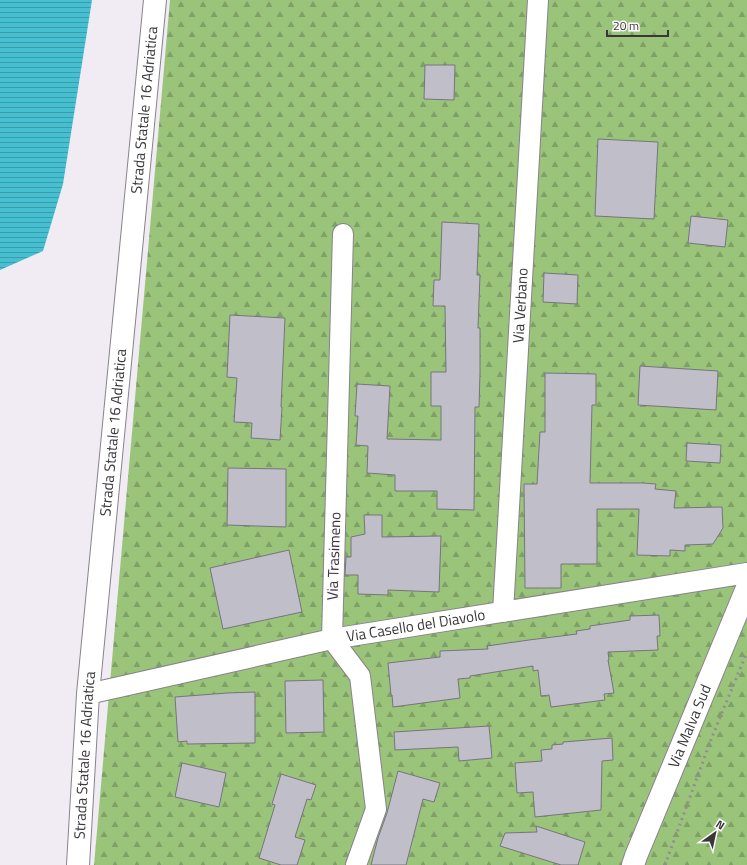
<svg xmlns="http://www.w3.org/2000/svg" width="747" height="865" font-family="'Titillium Web',sans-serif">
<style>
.forest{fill:url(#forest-firs)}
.water{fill:url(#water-rules)}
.building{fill:#c0bfc9;stroke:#76747d}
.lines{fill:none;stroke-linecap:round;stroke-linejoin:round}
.minor-casing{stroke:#88828a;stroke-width:22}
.tertiary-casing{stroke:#88828a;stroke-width:24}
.primary-casing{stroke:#88828a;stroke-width:24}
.minor{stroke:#fff;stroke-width:20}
.tertiary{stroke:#fff;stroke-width:22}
.primary{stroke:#fff;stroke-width:22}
.rail{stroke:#928d94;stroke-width:3;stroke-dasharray:2 4;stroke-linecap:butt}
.labels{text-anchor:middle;stroke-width:3;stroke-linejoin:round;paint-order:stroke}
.street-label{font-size:15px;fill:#3a373b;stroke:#fdf9fe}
</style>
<defs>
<pattern id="forest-firs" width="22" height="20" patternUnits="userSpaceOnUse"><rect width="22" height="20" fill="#9bc47b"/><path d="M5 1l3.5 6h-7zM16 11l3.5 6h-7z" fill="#7fa066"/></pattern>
<pattern id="water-rules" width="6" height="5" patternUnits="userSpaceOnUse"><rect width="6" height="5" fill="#46c0d0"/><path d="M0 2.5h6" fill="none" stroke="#3b9daa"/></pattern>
</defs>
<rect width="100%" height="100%" fill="#f1ebf4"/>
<path class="forest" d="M170,0h577v865h-653z"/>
<path class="water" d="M0,0h92l-29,184 -20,67 -43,19z"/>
<path class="building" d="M425,65h30l-1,35 -30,-1z
M598,139l60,3 -4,77 -59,-3z
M691,216l37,4 -3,27 -37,-4z
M442,222l37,2 -2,51h3l-2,53h2v45l-1,34h-4l-1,103 -37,-1v-18h-42v-16l-28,-2 1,-27 -12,-1 2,-29h-3l2,-32 33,2 -3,53 54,1v-34h-10v-34h15l-1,-66h-12l1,-26h6z
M544,273l34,2 -1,29 -34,-2z
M230,315l55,3 -4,89h1l-2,33 -29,-2 1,-15 -18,-1 3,-44 -10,-1z
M640,366l78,5 -2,39 -78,-5z
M545,373l51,1v31h-4l-2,78h53l13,1 -1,5 21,2 -2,17 48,-1 1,21 -10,16 -28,1v6l-15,-1v6l-33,-1 2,-46h-42v55h-36v24h-36l-1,-104h13l3,-52h5z
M687,443l34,2 -1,18 -34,-2z
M228,468l58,1v58l-59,-2z
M364,515h18v22l59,-1 -2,56 -51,-2v5l-30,-1v-19h-13l1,-18h5v-20l14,-3z
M289,550l13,62 -79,17 -13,-61z
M659,615l1,21h-3l1,14 -50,2 1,8h-1l6,33 -10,1 1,6 -54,7 -2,-12 -8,1 -3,-26 -5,1v-5l-63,10v2l-12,1 2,19 -67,9 -1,-12h-1l-3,-32 52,-6v-6l48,-2 -1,-3 42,-6 48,-6 -1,-3 14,-2v-3l40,-6v-4z
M323,680l1,52 -38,1 -1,-52z
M255,692v51l-68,1v-3l-9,1 -3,-45 52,-4z
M489,726l3,32 -33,3 -1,-14 -63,3 -1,-18z
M612,738l1,22 -11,1 -1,49 -66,7 -2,-25 -16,1 -2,-30 27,-2 -1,-11 11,-1v-4l11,-1v-2z
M182,763l44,10 -7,34 -44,-10z
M398,771l42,12 -6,19 -11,-3 -17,66h-35l7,-27 9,-25z
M281,774l35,11 -5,15 -4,-1 -12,38 10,3 -8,25h-16l-22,-7 16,-53 -3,-1z
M536,826l49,16 -7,23h-17l-61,-19 5,-13 32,-1z"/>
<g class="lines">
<g class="minor-casing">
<g id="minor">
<path d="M343,234l-11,405 28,37 16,133 -20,56"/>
<path id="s1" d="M503,612l35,-612"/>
<path id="s2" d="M88,694l244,-55 415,-66"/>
</g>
</g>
<g class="tertiary-casing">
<g id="tertiary">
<path id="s3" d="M633,865l3,-9 111,-268"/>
</g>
</g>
<g class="primary-casing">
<g id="primary">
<path id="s4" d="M78,865l10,-171 67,-694"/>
</g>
</g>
<use href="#minor" class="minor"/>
<use href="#tertiary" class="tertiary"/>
<use href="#primary" class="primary"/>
<path class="rail" d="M665,865l47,-128 35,-85"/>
</g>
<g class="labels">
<g class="street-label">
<text dy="5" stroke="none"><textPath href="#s4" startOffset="758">Strada Statale 16 Adriatica</textPath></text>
<text dy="5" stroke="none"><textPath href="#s1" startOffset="307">Via Verbano</textPath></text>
<text dy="5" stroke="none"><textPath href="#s4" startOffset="434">Strada Statale 16 Adriatica</textPath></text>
<text transform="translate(334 556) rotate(-88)" y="5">Via Trasimeno</text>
<text dy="5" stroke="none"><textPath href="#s2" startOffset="335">Via Casello del Diavolo</textPath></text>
<text dy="5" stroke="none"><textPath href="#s3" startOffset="150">Via Malva Sud</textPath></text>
<text dy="5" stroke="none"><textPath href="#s4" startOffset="110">Strada Statale 16 Adriatica</textPath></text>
</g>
</g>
<g transform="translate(715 833) rotate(33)" stroke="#fdf9fe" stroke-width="3" paint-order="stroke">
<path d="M0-3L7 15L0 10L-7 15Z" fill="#3a373b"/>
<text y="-6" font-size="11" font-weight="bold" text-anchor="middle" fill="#3a373b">N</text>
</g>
<path d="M607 30v6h61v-6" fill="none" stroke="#3a373b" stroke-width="2"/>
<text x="613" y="30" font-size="12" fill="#3a373b" stroke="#fdf9fe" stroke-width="3" paint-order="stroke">20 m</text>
</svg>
